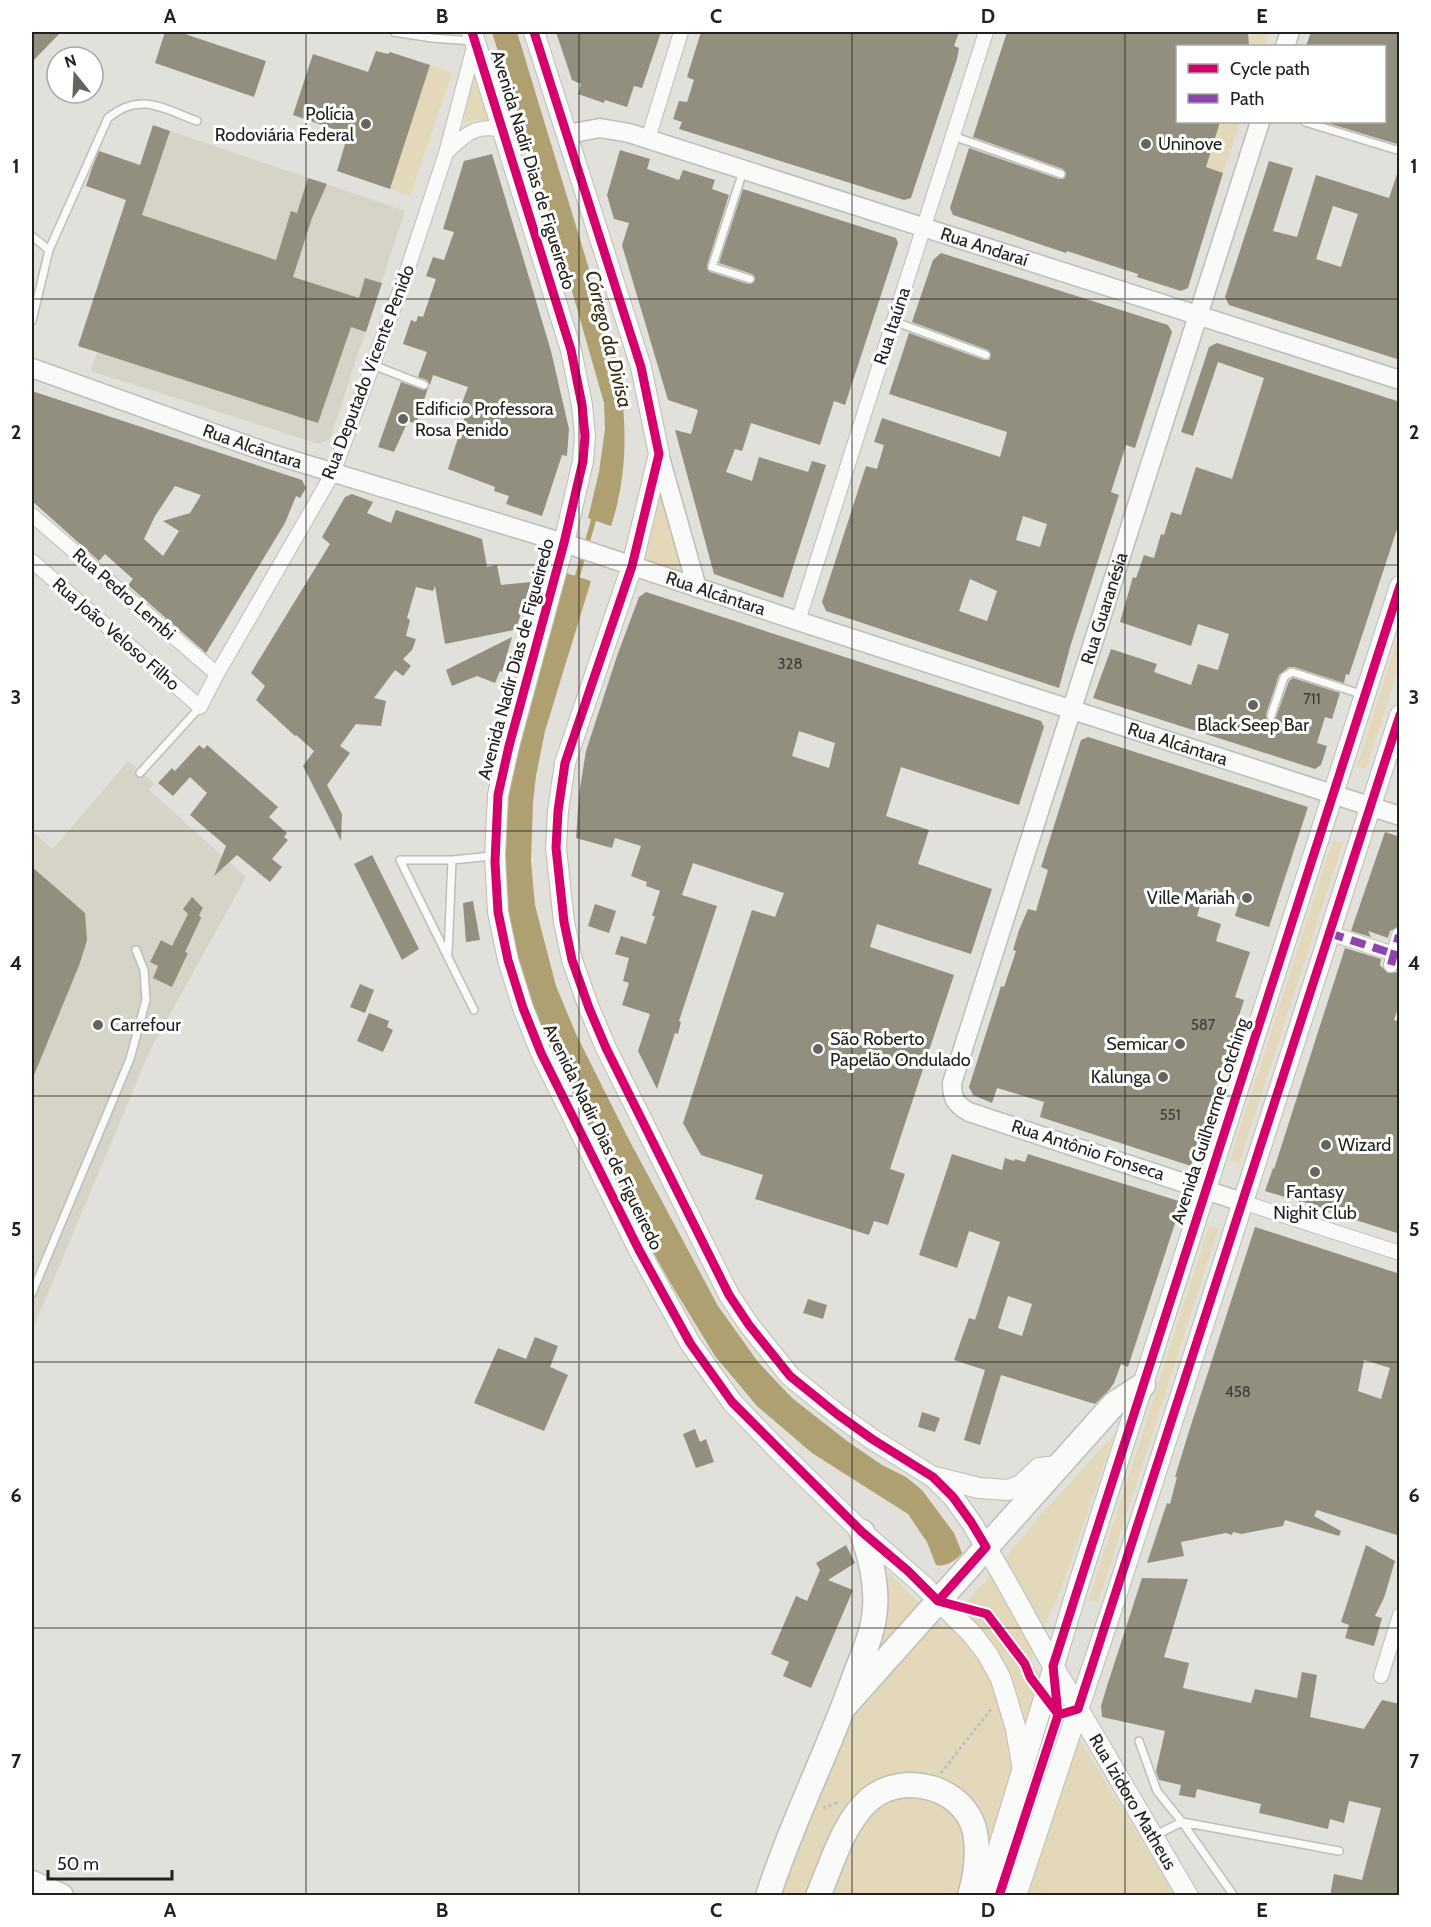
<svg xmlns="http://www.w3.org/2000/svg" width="1431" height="1927" font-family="Cabin,sans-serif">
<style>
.built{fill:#d6d3c7}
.green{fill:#e3d9ba}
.water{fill:#afa071}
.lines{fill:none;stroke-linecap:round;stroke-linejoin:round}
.stream{stroke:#afa071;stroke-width:5}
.building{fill:#938f7f;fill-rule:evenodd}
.service-casing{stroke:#bebdb9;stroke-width:10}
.minor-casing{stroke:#bebdb9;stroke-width:16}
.tertiary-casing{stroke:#bebdb9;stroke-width:21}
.secondary-casing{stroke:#bebdb9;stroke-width:22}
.trunk-casing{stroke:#bebdb9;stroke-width:27}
.path{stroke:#bfbebc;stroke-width:3;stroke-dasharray:3 3;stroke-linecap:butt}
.service{stroke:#fafaf9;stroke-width:7}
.minor{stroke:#fafaf9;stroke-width:14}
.tertiary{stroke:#fafaf9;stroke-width:18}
.secondary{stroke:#fafaf9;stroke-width:20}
.trunk{stroke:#fafaf9;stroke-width:24}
.quiet{stroke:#8e44ad;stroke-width:8;stroke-dasharray:15 8;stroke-linecap:butt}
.cycleway-casing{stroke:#fff;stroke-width:13}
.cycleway{stroke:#d6006c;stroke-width:9}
.grid{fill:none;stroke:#23211e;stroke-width:1.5;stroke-opacity:0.55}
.poi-dot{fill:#666460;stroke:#fff;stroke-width:2}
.labels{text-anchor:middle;stroke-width:6;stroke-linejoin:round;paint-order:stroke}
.number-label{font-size:15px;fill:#3f3c36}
.poi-label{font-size:18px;fill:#23211e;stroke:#fff;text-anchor:start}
.street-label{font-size:18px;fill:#23211e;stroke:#fff}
.water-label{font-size:20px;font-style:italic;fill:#362c0f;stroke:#fff}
.neatline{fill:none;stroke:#23211e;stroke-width:2}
.grid-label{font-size:20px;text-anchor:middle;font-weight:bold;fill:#23211e}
</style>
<rect width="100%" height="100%" fill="#e1e0da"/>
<path class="built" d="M170,131l235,80 -75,228 -11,5 -228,-73z
M128,761l26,22 -5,7 97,87 -95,171 -119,283v-500l21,18z"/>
<path class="green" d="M1250,32h19l-5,14h-15z
M430,65l22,8 -42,123 -20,-7z
M474,73l17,47h-16l-11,3z
M1220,122h20l-17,51 -18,-6z
M660,495l24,77 -39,-11z
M1399,634v33l-33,102 -9,-3z
M1333,840l10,3 -104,320 -9,-3z
M1209,1226l9,3 -120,374 -9,-4z
M1114,1435l-49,143 -34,82 144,235 -399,1 109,-308 4,-15 54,54 42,-45 59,-71z"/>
<path class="water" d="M492,32h25l100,329c10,55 12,111 -6,165l-23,-8 11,-46 6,-43 -1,-26 -38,-133z
M566,573l25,8 -46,150 -9,45 -3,26 -2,59 4,44 21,81 20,48 51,102 91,170 40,56 34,36 55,43 35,24 24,12 16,13 32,43 8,20c-6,8 -17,14 -26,12l-9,-23 -19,-28 -96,-61 -55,-47 -42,-50 -44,-72 -50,-90 -76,-147 -37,-115 -6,-106 20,-115z"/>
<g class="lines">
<path class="stream" d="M576,581l19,-66"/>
</g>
<path class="building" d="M32,32h29l-29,30z
M165,32h14l87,29 -12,36 -99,-34z
M556,32h105l-19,56 -8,-2 -7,21 -22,-7 -1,3 -26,-9 3,-10 -9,-4z
M701,32h258l-5,14 5,2 -2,11 -46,139 -7,2 -225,-71 3,-7 -9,-3 6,-18 8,1 7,-22 -7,-3z
M1007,32h241l1,14h-71v76h42l-14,45 17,6 -35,115 -7,3 -44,-14 1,-3 -71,-23 -1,2 -113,-38 -3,-7 19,-60 90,31h5l2,-4 -3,-6 -90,-32z
M1311,32h89v113l-76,-23h60v-76h-78z
M376,51l12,3 2,-2 40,13 -40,124 -53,-18 11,-37 -55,-19 20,-61 55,18z
M153,125l17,6 -28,84 134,45 15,-49 6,2 11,-35 19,6 -15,34 -19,59 66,21 6,-20 17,5 -16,49 -15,-5 -33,96 -240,-77 48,-146 -40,-14 6,-18 7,-17 41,14z
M620,150l30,9 -3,10 32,11 4,-10 32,10 -3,9 17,6 -22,70v4l3,3 38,12 7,-3v-4l-3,-3 -33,-11 24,-74 153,49 2,5 -53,162 -11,-4 -14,44 -69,-22 -9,28 -7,-2 -9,23 26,9 7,-24 49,15 4,-11 14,4 -43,133 -69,-24 -39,-144 16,4 7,-24 -30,-10 -46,-155 7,-22 -15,-4 -7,-24z
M492,154l59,197 18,78 -2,27 -5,-1 -20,61 -36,-12 3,-8 -15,-5 1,-4 -47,-18 18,-56 -7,-2 9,-24 -35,-12 -3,10 -3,-5 -9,-3 9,-25 -24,-8 8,-24 5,2 2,-6 5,1 13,-38 -10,-3 7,-19 11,3 10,-28 -11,-3 21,-68z
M1269,161l24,7 -20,63 24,6 19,-62 73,23 8,-24h3v186l-171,-55 -4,-8zM1333,206l25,8 -17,53 -25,-8z
M941,253l227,72 4,7 -37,116 -9,-3 -15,47 8,3 -48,149 -12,44 -233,-77 -4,-9 44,-136 11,3 7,-24 -10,-3 8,-24 118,39 7,-25 -118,-38 20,-61 75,27h5l2,-4 -3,-6 -76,-28 21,-62zM1023,516l24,8 -7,23 -24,-7zM970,579l27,12 -10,30 -28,-10z
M1217,343l183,59v118l-51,155 -3,-1 -2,9 -50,-16h-5l-10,8 -13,39 3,7 6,-1 14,-39 4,-3 47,15 -8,26 -7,-2 -8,26 10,3 -6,19 -6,4 -222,-71 18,-49 46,15 -3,8 37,13 7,-21 20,6 11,-36 -31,-10 -7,22 -71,-24 13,-45 3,1 8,-23 10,3 7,-24 3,1 7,-23 10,3 15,-48 36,12 32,-101 -46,-16 -25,74 -12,-4 28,-85z
M401,382l22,8 5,-2 -12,36 -8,-3 -14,31 -16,-5z
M32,391l270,89 4,8 -6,10 -4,-2 -11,27 -79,130 -78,-68 5,-6 -28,-25 -6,7 -67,-60zM175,486l26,9 -11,18 -27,8 16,10 -16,25 -19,-17 11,-23z
M352,494l21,8 -6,11 24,10 5,-13 86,29 5,28 10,-2 4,20 30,-3 -14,44 -3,4 -69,14 -10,-58 -2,5 -17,-4 -9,31 3,2 -4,16 10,3 -4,11 -9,9 8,7 -8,10 -8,-6 -21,28 12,3 -5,25 -25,-2 -16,22 10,7 -23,32 15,29 -1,27 -38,-75 11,-15 -18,-16 -1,1 -39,-36 9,-14 -14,-13 79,-129 -8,-7 23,-40z
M646,592l395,129 3,6 -25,78 -118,-38 -15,49 43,14 -11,34 74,25 -21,65 -94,-30 -7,23 84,28 -64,194 15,5 -17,51 -14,-4 -5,14 -114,-36 8,-24 -62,-20 -18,-32 69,-213 23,7 9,-24 -91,-30 -11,32 35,11 -38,115 2,1 -3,12 -3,-1 -18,56 -19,-38 12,-37 -28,-9 7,-22 -6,-2 6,-23 -14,-4 6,-18 25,8 9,-28h-3l8,-25 -14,-5 1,-4 -16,-6 10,-30 -26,-8 -3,10 -36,-10 3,-44 7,-43 31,-95 22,-59zM799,731l36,12 -6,25 -37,-12z
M512,637l-10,35 -2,-1 -5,12 -18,-7 -25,10 -6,-16z
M1088,737l220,70 -39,120 -34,-11 5,-16 -35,-11 -8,27 24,8 -5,17 34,11 -15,45 9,3 -53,166 -151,-49 4,-15 -47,-14 -5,15 -19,-8 -4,-8 32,-101 3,1 12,-36 -3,-1 6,-20 9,-21 8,2 12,-41 -7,-3 40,-127z
M199,745l5,4 3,-4 71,62 -9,10 18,16 -3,4 4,3 -16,19 10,8 -12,15 -33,-27 -23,21 12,-30 -36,-31 17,-22 -17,-16 -17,19 -15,-13 14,-15 3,3z
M1385,832l15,5v89l-10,5 -2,7 -20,-7 3,6 -20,-6z
M372,855l47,94 -17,11 -48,-96z
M32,867l53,46 2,27 -7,23 -48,117z
M192,897l11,11 -4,7 2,3 -16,34 3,1 -16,34 -19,-9 5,-12 -8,-4 11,-22 11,6 16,-32 -5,-5z
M473,901l7,39 -14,2 -3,-39z
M595,904l21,7 -7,22 -21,-7z
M1345,948l36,11 -1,6 8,8 12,-1v30l-6,18 6,2v212l-73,-23v-1l-26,-9v1l-36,-11 8,-23 1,1z
M360,984l14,6 -9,23 -15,-6z
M369,1013l20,8 -2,6 6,3 -10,22 -26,-11z
M952,1154l50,16 3,-12 9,3 1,-2 10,3 3,-8 154,48 -54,165 -7,-3 -7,19 -5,7 -14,14 -94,-29 -21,70 -16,-5 21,-70 -31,-10 15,-42 6,2 25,-78 -31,-11 -12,37 -38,-13zM1008,1296l24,8 -10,32 -24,-8z
M1255,1227l145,47v57l-3,10h3v195l-83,-26 -3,6 27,15 -2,5 -54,-16 -2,6 -42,8 -8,-2 -1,3 -6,-2 -45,9 3,14 -37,7 20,-60 3,1 7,-27h-2l15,-49zM1364,1360l26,8 -9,31 -23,-8z
M808,1299l19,6 -4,14 -20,-6z
M535,1337l23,9 -8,21 18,8 -24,56 -70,-28 24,-55 28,11z
M922,1412l18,6 -5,14 -17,-5z
M695,1429l5,13 6,-3 8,23 -18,6 -13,-34z
M846,1545l9,18 -27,17 25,10 -42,98 -28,-12 6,-14 -18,-8 25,-58 11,5 13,-31 -4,-7z
M1366,1545l29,16 -11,37 -9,18 7,2 -8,28 -29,-8 4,-13 -8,-3z
M1142,1578l46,1 -24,78 25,6 -6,25 68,15 4,-14 42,9 5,-26 15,3 -7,42 54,12 18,-29 18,4v192h-70l4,-22 28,6 19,-72 -32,-7 -5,22 -14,-4 -2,10 -69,-16 2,-9 -64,-15 -2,9 -16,-3 2,-10 -22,-5 -3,-9 9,-40 -63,-14 -1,-11 6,-20z"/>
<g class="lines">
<g class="service-casing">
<path id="service" d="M394,32l38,6 40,3
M1305,122l95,29
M953,136l108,38
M743,171l-31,96 38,12
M32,236l17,14
M32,321l17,-71 59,-132c32,-27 56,-9 89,3
M893,321l93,34
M373,365l51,20
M1271,716l13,-39 8,-5 72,23
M140,773l60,-66
M448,953l4,-93
M474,1010l-74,-150h52l40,-4
M32,1293l98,-234 16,-59 -2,-30 -8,-20
M1139,1741l18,50 25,31 52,74
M1156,1835l26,-13 157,29"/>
</g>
<g class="minor-casing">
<path id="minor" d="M648,139l33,-107
M446,153c20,-19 28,-29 58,-23
M32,515l185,159
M32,561l168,146 17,-33 116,-201 73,-199 40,-121 29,-110
M798,621l188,-589
M1329,933l65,21
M1391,965l8,-30
M1242,1202l158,51
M1381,1676l19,-61"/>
</g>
<g class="tertiary-casing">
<g id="tertiary">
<path d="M1285,46l5,-14"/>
<path id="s1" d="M568,134l32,-6 29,5 771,247"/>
<path id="s2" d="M32,368l237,85 295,90 234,78 602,195"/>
<path d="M659,454l38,134"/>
<path id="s3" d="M1242,1202l-273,-90c-14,-8 -17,-14 -17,-29l308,-961"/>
</g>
</g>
<g class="secondary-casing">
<g id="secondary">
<path d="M472,32l99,318 11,55 3,31 -2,25 -19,82 -55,203 -11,49 -3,61 3,56 10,48 15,48 18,45 98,197 51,93 42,59 47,49 83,81 61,53 50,50 15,20 13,24 15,50 6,36"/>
<path id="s4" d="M534,32l107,335 18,87 -27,112 -67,197 -7,48 -2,37 8,74 8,38 17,48 17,40 123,247 20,30 41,51 47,38 35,25 61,38 20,20 18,25 31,52 51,92 135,230"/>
<path d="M935,1477l44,11 29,2 13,-5 18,-17 19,-2"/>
<path d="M984,1896l95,-313 321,-997"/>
<path d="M1016,1896l101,-303 283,-878"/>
</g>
</g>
<g class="trunk-casing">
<path id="trunk" d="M843,1708l271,-304 29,-19
M32,1883l29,13
M768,1896c24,-75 60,-144 86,-218 8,-22 20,-46 21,-70 2,-27 -5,-51 -13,-76
M818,1896c14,-32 25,-74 52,-97 34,-28 95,-12 105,33 4,21 1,43 -5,64"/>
</g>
<path class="path" d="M941,1773l50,-64
M824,1809l1,-2 14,-5"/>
<use href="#service" class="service"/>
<use href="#minor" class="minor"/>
<use href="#tertiary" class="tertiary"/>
<use href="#secondary" class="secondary"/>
<use href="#trunk" class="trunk"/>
<path class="quiet" d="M1329,933l65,21
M1391,965l8,-30"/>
<g class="cycleway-casing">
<path id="cycleway" d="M472,32l99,318 11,55 3,31 -2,25 -19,82 -55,203 -11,49 -3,67 3,50 10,48 15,48 18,45 98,197 51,93 42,59 130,130 46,39 30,30
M534,32l107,335 18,87 -27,112 -67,197 -7,48 -2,37 8,74 8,38 17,48 17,40 123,247 20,30 41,51 47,38 35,25 61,38 20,20 18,25 15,25 -48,54
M938,1601l49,13 38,50 5,13 28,37
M1058,1715l20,-6 322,-994
M999,1896l59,-181 -5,-49 347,-1080"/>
</g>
<use href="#cycleway" class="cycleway"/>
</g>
<path class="grid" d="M306,32v1864M579,32v1864M852,32v1864M1125,32v1864M32,299h1368M32,565h1368M32,831h1368M32,1096h1368M32,1362h1368M32,1628h1368"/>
<g class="poi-dot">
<circle cx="366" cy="124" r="6"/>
<circle cx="1146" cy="144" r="6"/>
<circle cx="403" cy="419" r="6"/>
<circle cx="1253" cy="705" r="6"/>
<circle cx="1247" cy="898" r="6"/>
<circle cx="98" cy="1025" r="6"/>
<circle cx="1180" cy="1044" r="6"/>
<circle cx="818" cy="1049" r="6"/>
<circle cx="1163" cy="1077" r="6"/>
<circle cx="1326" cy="1145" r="6"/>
<circle cx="1315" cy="1172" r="6"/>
</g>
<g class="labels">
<g class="number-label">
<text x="790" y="669">328</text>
<text x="1312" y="704">711</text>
<text x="1203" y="1030">587</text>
<text x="1170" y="1120">551</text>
<text x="1238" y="1397">458</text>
</g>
<g class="poi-label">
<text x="354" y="120" text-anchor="end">Polícia<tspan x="354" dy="21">Rodoviária Federal</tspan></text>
<text x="1158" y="150">Uninove</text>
<text x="415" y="415">Edificio Professora<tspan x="415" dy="21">Rosa Penido</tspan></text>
<text x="1253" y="731" text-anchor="middle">Black Seep Bar</text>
<text x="1235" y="904" text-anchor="end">Ville Mariah</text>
<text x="110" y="1031">Carrefour</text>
<text x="830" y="1045">São Roberto<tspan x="830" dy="21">Papelão Ondulado</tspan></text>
<text x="1168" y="1050" text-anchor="end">Semicar</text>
<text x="1151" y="1083" text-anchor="end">Kalunga</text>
<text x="1338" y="1151">Wizard</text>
<text x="1315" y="1198" text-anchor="middle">Fantasy<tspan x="1315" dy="21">Nighit Club</tspan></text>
</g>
<g class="street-label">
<text transform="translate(533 170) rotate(73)" y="6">Avenida Nadir Dias de Figueiredo</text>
<text dy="6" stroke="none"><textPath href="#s1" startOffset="435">Rua Andaraí</textPath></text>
<text transform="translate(892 326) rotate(-72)" y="6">Rua Itaúna</text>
<text transform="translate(368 372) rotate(-69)" y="6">Rua Deputado Vicente Penido</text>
<text dy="6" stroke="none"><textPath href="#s2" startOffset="234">Rua Alcântara</textPath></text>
<text transform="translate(124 594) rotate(41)" y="6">Rua Pedro Lembi</text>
<text dy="6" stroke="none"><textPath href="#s2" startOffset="720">Rua Alcântara</textPath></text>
<text dy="6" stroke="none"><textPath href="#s3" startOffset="822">Rua Guaranésia</textPath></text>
<text transform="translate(116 634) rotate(41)" y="6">Rua João Veloso Filho</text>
<text transform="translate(516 659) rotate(-75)" y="6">Avenida Nadir Dias de Figueiredo</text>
<text dy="6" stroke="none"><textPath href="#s2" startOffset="1206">Rua Alcântara</textPath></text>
<text transform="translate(1210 1121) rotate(-72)" y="6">Avenida Guilherme Cotching</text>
<text transform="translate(603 1137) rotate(64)" y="6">Avenida Nadir Dias de Figueiredo</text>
<text transform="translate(1088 1150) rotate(18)" y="6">Rua Antônio Fonseca</text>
<text dy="6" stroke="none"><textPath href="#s4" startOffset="1992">Rua Izidoro Matheus</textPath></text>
</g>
<g class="water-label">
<text transform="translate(609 339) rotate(76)" y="7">Córrego da Divisa</text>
</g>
</g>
<rect width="1431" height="1927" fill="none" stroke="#ffffff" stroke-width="66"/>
<rect x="1176" y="45" width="210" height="78" fill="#ffffff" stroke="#a7a6a5" stroke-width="1.5"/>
<rect x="1188" y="64" width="30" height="9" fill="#d6006c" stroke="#a7a6a5" stroke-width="1.5"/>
<text x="1230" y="75" font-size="18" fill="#23211e">Cycle path</text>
<rect x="1188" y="94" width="30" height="9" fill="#8e44ad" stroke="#a7a6a5" stroke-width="1.5"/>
<text x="1230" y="105" font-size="18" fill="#23211e">Path</text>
<g transform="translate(75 75) rotate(342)"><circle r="28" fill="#ffffff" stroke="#a7a6a5" stroke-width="1.5"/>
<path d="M0-4.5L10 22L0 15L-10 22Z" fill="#666460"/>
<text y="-9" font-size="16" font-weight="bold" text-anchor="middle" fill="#23211e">N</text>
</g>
<path d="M48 1870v9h124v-9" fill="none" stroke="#23211e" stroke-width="3"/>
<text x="57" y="1870" font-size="18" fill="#23211e" stroke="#ffffff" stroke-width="4.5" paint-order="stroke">50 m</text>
<rect x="33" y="33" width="1365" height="1861" class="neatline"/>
<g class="grid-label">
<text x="170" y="23">A</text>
<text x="442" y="23">B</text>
<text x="716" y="23">C</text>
<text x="988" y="23">D</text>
<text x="1262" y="23">E</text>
<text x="16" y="173">1</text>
<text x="1414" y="173">1</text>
<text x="16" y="439">2</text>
<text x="1414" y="439">2</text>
<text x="16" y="704">3</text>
<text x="1414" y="704">3</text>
<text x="16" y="970">4</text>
<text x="1414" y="970">4</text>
<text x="16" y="1236">5</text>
<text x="1414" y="1236">5</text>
<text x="16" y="1502">6</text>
<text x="1414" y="1502">6</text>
<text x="16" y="1768">7</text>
<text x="1414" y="1768">7</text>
<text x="170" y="1917">A</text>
<text x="442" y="1917">B</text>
<text x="716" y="1917">C</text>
<text x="988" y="1917">D</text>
<text x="1262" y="1917">E</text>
</g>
</svg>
